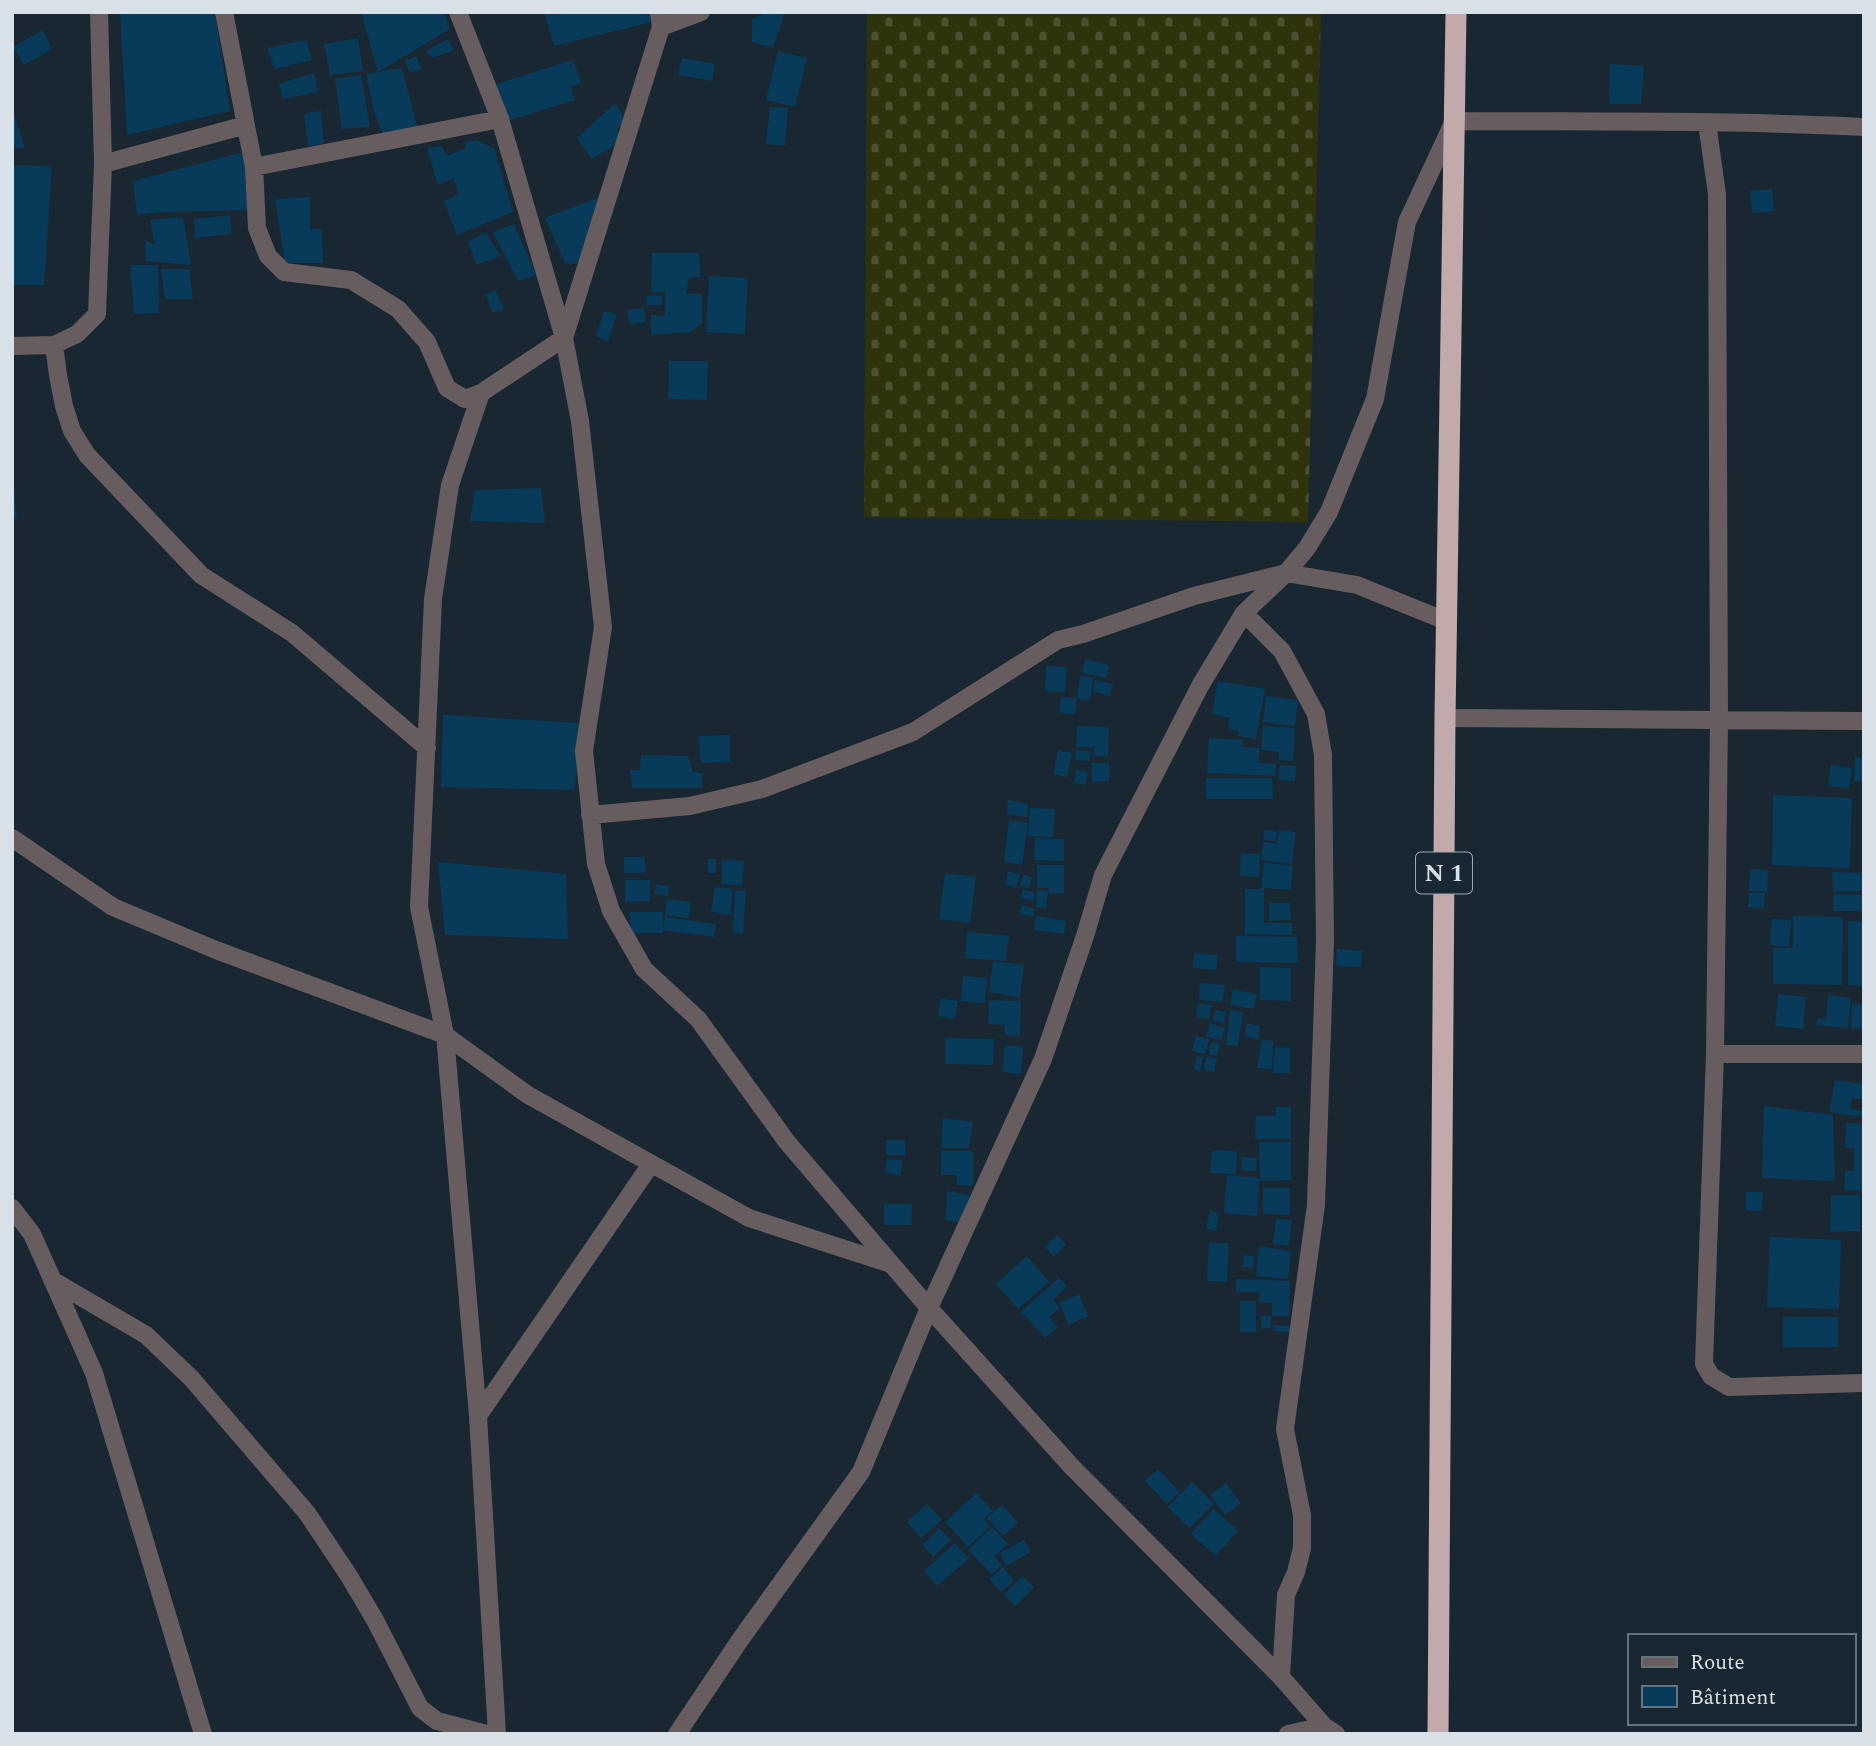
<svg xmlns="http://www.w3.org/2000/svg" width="1876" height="1746" font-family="Spectral,serif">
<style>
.cemetery{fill:url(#cemetery-stones)}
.building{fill:#073b59}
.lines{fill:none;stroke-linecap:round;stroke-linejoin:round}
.minor{stroke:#675d5e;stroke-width:18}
.highway{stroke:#c2aaab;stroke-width:21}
.labels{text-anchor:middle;stroke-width:7;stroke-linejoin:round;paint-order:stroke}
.shield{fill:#192732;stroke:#9fa9b1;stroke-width:2}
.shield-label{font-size:24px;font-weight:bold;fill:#d8e1e8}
</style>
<defs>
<pattern id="cemetery-stones" width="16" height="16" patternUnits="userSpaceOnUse" patternTransform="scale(1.75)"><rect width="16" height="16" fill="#2f330b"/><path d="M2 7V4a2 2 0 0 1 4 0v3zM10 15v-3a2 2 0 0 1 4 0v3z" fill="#4c502f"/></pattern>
</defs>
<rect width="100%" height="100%" fill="#192732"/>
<path class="cemetery" d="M867,12h454l-13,510 -444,-5z"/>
<path class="building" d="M120,12h95l15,99 -103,24z
M361,12h83l6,17 -72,43 24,-4 16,62 -34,5 -9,-20 -9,-41 12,-2z
M544,12h111l1,9 -102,25z
M767,12h18l-12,36 -21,-6v-23z
M43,30l9,19 -28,16 -11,-18z
M358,38l5,33 -33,4 -6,-31z
M448,39l6,11 -21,8 -7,-7z
M306,40l6,20 -37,9 -8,-21z
M778,51l29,7 -12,49 -29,-7z
M416,56l6,13 -12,4 -5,-12z
M682,58l33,6 -3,17 -34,-6z
M573,60l8,23 -10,4 4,13 -68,21 -11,-37z
M1610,64l34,2 -3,38h-32z
M314,73l4,19 -35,7 -4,-15z
M361,75l9,52 -28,2 -7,-50z
M615,103l10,17 -8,9 6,11 -31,19 -15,-21z
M770,107l18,1 -3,38 -19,-2z
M321,110l3,34 -16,2 -4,-32z
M13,112l12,36h-13z
M477,140l17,8 19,64 -56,23 -13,-34 15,-7 -6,-15 -15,6 -11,-37 15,-2 5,10 19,-8 -1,-6z
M244,152l8,58 -91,2 -24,3 -4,-34z
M12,165l40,1 -8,119h-32z
M1772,189l2,22 -22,2 -2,-22z
M310,197v32h12l1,34h-38l-10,-64z
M599,197l-15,68 -19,-2 -20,-45z
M230,215l1,19 -36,4 -1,-19z
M183,217l8,48 -45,-4 -1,-21 10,5 -5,-25z
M514,224l22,51 -18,6 -25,-49z
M486,232l14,24 -23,9 -9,-23z
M652,253h47l2,24 -12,1 -3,16h16v30l-12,8 -39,3v-20l14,1v-24h-14z
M130,265h28l1,48 -25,1z
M161,269h28l4,30h-28z
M709,276l39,2 -3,56 -39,-2z
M495,290l9,19 -11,4 -7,-18z
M647,295l15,1v9h-16z
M644,308l2,14 -16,2 -3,-14z
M604,311l13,4 -9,26 -12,-5z
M669,361h39l-1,39 -39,-1z
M541,488l4,35 -75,-2 5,-31z
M12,489h2l3,30h-5z
M1085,659l24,6 -3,13 -24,-5z
M1046,666l21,1 -2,25 -20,-1z
M1080,676l13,2 -3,22 -13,-1z
M1095,680l18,4 -3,12 -17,-5z
M1218,681l47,8 -9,50 -18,-3 1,-5 -11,-2 2,-11 -18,-4z
M1266,696l32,4 -3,26 -32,-4z
M1061,697l16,1 -2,16 -16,-1z
M443,715l137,8 -5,67 -134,-3z
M1077,726l32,1 -1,29h-14v-9h-18z
M1263,726l32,2 -2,33 -15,-1 1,-8 -18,-2z
M730,735v27l-29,1 -3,-27z
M1209,738l34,2 -1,7 18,1 -2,15 18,1 -1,12 -68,-3z
M1058,750l14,3 -5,24 -14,-3z
M1076,750l14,1 -1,10 -14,-1z
M641,755l47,1 5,16 9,1v15h-70l-2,-18h10z
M1855,757l8,1 -1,23h-8z
M1091,763h18v18l-17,1z
M1280,765l16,1 -1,15 -17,-1z
M1831,765l21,3 -3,20 -21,-2z
M1076,770l12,2 -3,13 -11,-2z
M1206,778h66l1,21h-67z
M1773,795l79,3 -2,70 -78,-3z
M1008,800l20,3 -1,14 -20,-3z
M1030,808l25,1 -2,28 -25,-1z
M1009,820l19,3 -6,42 -18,-3z
M1264,830l13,1 -1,10 -13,-1z
M1279,830l17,2 -4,32 -31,-4 2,-18 14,2z
M1035,838l29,1v22l-30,-1z
M1241,854h19l-1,23 -19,-1z
M624,857h21v16h-21z
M708,859h8v14h-8z
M722,860l22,1 -2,24 -20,-1z
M438,862l128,12 2,65 -123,-4z
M1264,863l29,3 -2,24 -27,-2v35h28v12l-47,-1v-45h16z
M1037,865h27v28l-15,1v-6h-12z
M1750,869l18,1 -1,22 -18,-1z
M1008,871l12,4 -4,13 -11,-4z
M1832,872l32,1v18l-31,1z
M945,873l31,4 -6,46 -31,-4z
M1023,875l9,2 -3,12 -9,-3z
M625,880h25v21l-25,1z
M656,884l14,3 -2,9 -14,-2z
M715,887l18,2 -3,26 -19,-3z
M1023,889l12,4 -2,8 -13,-3z
M735,890l11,1 -3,42h-10z
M1037,890l11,1 -2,17 -10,-1z
M1749,893h16l-1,15 -16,-1z
M1833,894l31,1v16h-31z
M667,899l24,3 -2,16 -24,-3z
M1269,903h21l1,17 -22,1z
M1022,905l13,4 -2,8 -13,-3z
M630,912h33v21h-33z
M1036,916l30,5 -2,13 -30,-4z
M1793,916l50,1 -1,68 -69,-1v-36h20z
M665,917l51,7 -2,13 -51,-7z
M1772,919l19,1 -2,27 -19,-2z
M1848,921l15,1v64l-15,-1z
M967,932l42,4 -3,25 -41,-3z
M1236,936l61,1 1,26 -62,-1z
M1337,949l25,2 -1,16 -25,-1z
M1194,953l24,2 -2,15 -23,-2z
M993,961l31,4 -4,32 -31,-5z
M1260,967l31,1v33l-31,-1z
M963,976l24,2 -2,25 -24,-2z
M1200,983l25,2 -2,17 -24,-2z
M1233,989l24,5 -3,15 -24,-4z
M1778,994l28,3 -3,32 -28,-3z
M1828,995l23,3 -3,30 -32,-3 1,-7 9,1z
M941,998l17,3 -3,18 -17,-3z
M989,1000l32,1 -1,35 -15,-1v-10l-17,-1z
M1198,1003l13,2 -2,14 -13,-2z
M1852,1004l12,1 -1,24 -12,-1z
M1215,1010l11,2 -2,11 -11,-2z
M1230,1010l13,2 -5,34 -12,-1z
M1210,1023l15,5 -4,13 -15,-5z
M1247,1023l13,3 -2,13 -13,-2z
M1196,1036l13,3 -4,15 -13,-3z
M945,1038l49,1 -1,26 -48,-1z
M1262,1040l11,1 -1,28 -15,-1z
M1211,1042l9,2 -3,12 -8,-2z
M1005,1045l18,2 -2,27 -19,-2z
M1275,1047l15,1v25h-17z
M1197,1056l6,1 -3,14 -6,-1z
M1207,1056l10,2 -3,14 -10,-2z
M1835,1080l29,4v16l-12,-2 -2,11 12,2v6l-33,-5z
M1764,1106l69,9 2,66 -73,-3z
M1276,1107h15v32h-36l1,-23h20z
M943,1118l30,4 -4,26h-28z
M1846,1123l18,1 -2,67 -18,-1 1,-19h9v-23h-9z
M886,1140h19l1,15h-20z
M1259,1142h32v38l-32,1 -2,35 -33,-3 3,-38 33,3z
M1212,1150l25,1 -1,23 -26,-1z
M941,1151h32v35l-17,-1 1,-10h-16z
M1242,1157l15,1 -1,13 -15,-1z
M887,1159l15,1 -1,15 -16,-2z
M1263,1188h27v27l-27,-1z
M947,1191l23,4 -4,28 -20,-3z
M1746,1192h17l-1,19 -16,-1z
M1831,1195h29v36l-30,1z
M884,1204h28l-1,21h-27z
M1210,1211l9,2 -3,18 -10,-3z
M1276,1219l16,1 -3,26 -16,-2z
M1057,1235l9,10 -12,12 -9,-10z
M1770,1237l71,3 -2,69 -72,-2z
M1209,1243h20l-2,39 -20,-1z
M1259,1246l32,5 -3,28 -32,-3z
M1244,1255l10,1 -1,12 -10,-1z
M1027,1256l22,26 -31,27 -22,-25z
M1059,1278l8,8 -14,14 7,8 -11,9 9,10 -13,11 -24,-26z
M1236,1279l54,2 -1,35h-17v-13l-13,-1v-10h-23z
M1079,1294l9,22 -19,9 -10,-22z
M1240,1301h16v31h-16z
M1261,1316h10v12l-10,1z
M1783,1317h55v30h-55z
M1274,1325l15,1v6l-15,-1z
M1158,1469l22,23 -13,12 -22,-23z
M1192,1482l22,22 -25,24 -21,-21z
M1226,1483l15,20 -16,12 -15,-20z
M976,1493l17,18 -9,8 6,8 -22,20 -23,-25z
M927,1504l15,16 -21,18 -14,-16z
M1002,1505l16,18 -15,13 -16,-18z
M1214,1509l24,22 -22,25 -25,-22z
M992,1527l16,17 -14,13 8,8 -10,9 -24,-24z
M939,1528l12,11 -17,18 -11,-12z
M1024,1540l7,12 -25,14 -6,-13z
M955,1543l14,15 -32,28 -13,-15z
M1003,1567l11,14 -13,11 -12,-13z
M1023,1576l11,11 -19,19 -11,-12z"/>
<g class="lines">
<path class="minor" d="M224,12l30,155 3,61 11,28 16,16 67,8 47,29 29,33 20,46 18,11 16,-6 83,-55 97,-311 -2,-15
M458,12l42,107 64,219 16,83 23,206 -19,124 12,113 15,47 33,58 54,50 89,123 142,166 143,159 209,210 43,49 12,8
M661,27l40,-15
M1707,123l10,71 2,526 -4,334 -11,310 7,12 18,11 135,-4
M103,164l143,-39
M254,167l246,-48
M54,345l4,30 6,31 8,25 15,24 114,120 91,58 135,115
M12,346l42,-1 23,-11 20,-20 6,-150 -4,-152
M481,393l-31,92 -17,114 -14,308 26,128 33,381 19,318
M1244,613l38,38 34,63 7,41 2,186 -9,264 -31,224 17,86v33l-6,24 -10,23 -5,82
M1445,718l419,3
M590,815l100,-9 72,-17 151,-57 145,-92 25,-6 111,-38 92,-23 71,12 89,36
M12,838l101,69 103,43 229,85 83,60 221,123 142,46
M1715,1054h149
M12,1208l20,26 62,139 109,361
M52,1280l94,55 45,43 116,135 42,63 26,44 45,88 17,13 50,13
M478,1416l173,-252
M677,1734l63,-94 121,-168 68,-164 114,-249 42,-123 18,-61 97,-189 44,-73 42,-40 21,-25 22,-36 46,-113 32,-177 47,-101c137,1 274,-1 410,6
M1288,1734l36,-8"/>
<path class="highway" d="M1438,1734l7,-1016 11,-706"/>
</g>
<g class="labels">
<rect class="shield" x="1416" y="852.5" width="56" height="41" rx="5"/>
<g class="shield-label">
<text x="1444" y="881">N 1</text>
</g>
</g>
<rect width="1876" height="1746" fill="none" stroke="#d8e1e8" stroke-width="28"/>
<rect x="1628" y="1634" width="228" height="91" fill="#192732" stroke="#65717b" stroke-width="2"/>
<rect x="1642" y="1657" width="35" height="10" fill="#675d5e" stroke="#65717b" stroke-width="2"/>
<text x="1690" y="1669" font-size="21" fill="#d8e1e8">Route</text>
<rect x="1642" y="1686" width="35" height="21" fill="#073b59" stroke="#65717b" stroke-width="2"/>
<text x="1690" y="1704" font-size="21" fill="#d8e1e8">Bâtiment</text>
</svg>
